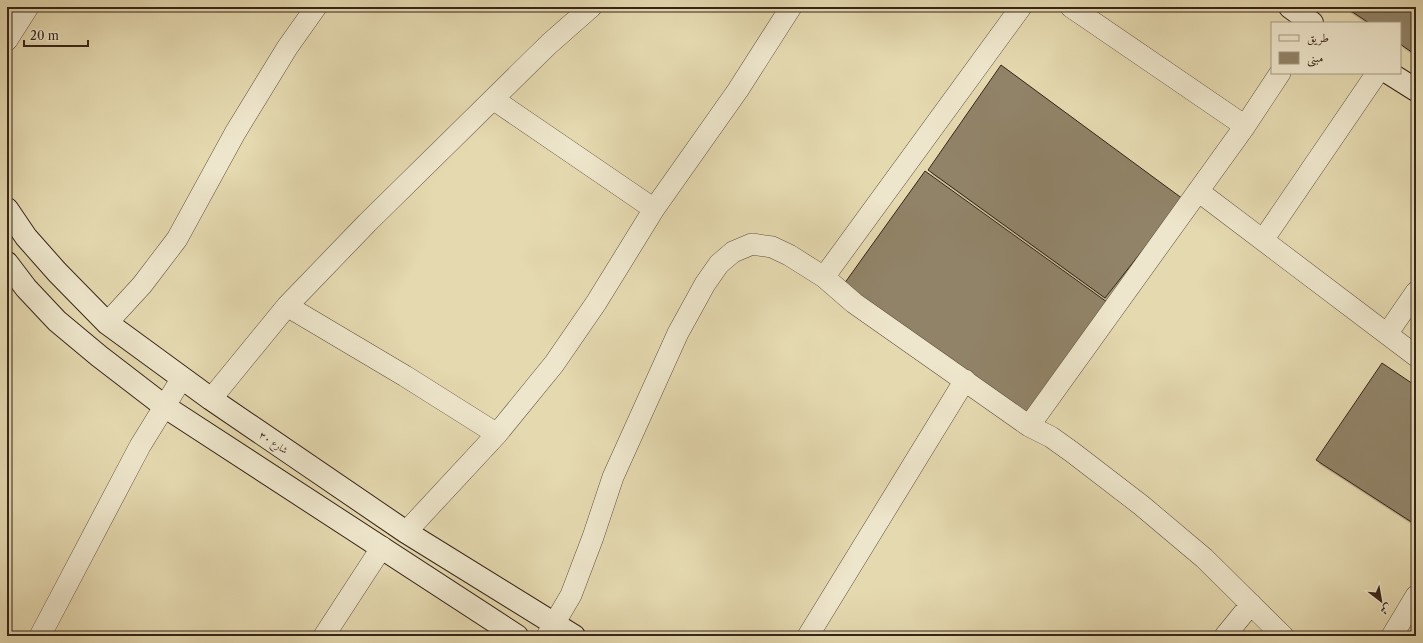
<svg xmlns="http://www.w3.org/2000/svg" width="1423" height="643" font-family="'Libre Caslon Text',Amiri,serif">
<style>
.building{fill:#918367;stroke:#372518;filter:url(#shadow)}
.lines{fill:none;stroke-linecap:round;stroke-linejoin:round}
.street-casing{stroke:#62523e;stroke-width:22}
.secondary-casing{stroke:#372518;stroke-width:24}
.street{stroke:#eee6cc;stroke-width:21}
.secondary{stroke:#eee6cc;stroke-width:22}
.labels{text-anchor:middle;stroke-width:3;stroke-linejoin:round;paint-order:stroke}
.street-label{font-size:10px;fill:#372518;stroke:#eee6cc}
</style>
<defs>
<filter id="shadow"><feDropShadow dx="3.5" dy="3.5" stdDeviation="0" flood-color="#0004"/></filter>
</defs>
<rect width="100%" height="100%" fill="#e5d9b0"/>
<filter id="stains"><feTurbulence type="fractalNoise" baseFrequency=".005" numOctaves="4"/><feColorMatrix values="0 0 0 0 .2 0 0 0 0 .09 0 0 0 0 .02 0 0 0 .5 -.17"/></filter>
<radialGradient id="worn" r=".72"><stop offset=".6" stop-color="#630" stop-opacity="0"/><stop offset="1" stop-color="#630" stop-opacity=".3"/></radialGradient>
<path class="building" d="M1345,7h71v48l-16,-11v-21h-31z
M1001,65l182,134 -78,99 -177,-128z
M925,171l182,131 -81,113 -182,-131z
M1382,363l34,23v139l-100,-65z"/>
<g class="lines">
<g class="street-casing">
<path id="street" d="M1071,7l174,119
M7,40l21,-33
M493,99l161,110
M1198,191l218,165
M1263,240l114,-167
M824,277l197,-270
M287,306l118,70 92,58
M107,323l35,-38 35,-46 58,-106 52,-85 29,-41
M1387,334l29,-42
M211,399l76,-93 80,-83 182,-179 42,-37
M1029,426l216,-300 35,-53
M406,532l91,-98 57,-70 42,-61 58,-94 84,-119 53,-83
M40,636l100,-190 42,-68
M324,636l58,-89
M547,636l24,-41 22,-58 20,-60 65,-144 27,-49 14,-20 14,-12 19,-8 20,3 17,8 35,22 30,26 175,123 22,11 21,15 69,53 63,53 79,78
M808,636l157,-256
M1225,636l26,-32
M1392,636l24,-40"/>
</g>
<g class="secondary-casing">
<path id="secondary" d="M1290,7l22,16
M1389,73l27,17
M7,209l19,28 31,35 50,51 104,76 195,133 168,104
M7,263l19,25 31,33 42,35 65,50 353,230"/>
</g>
<use href="#street" class="street"/>
<use href="#secondary" class="secondary"/>
</g>
<g class="labels">
<g class="street-label">
<text transform="translate(274 442) rotate(34)" y="4">شارع ٣٠</text>
</g>
</g>
<rect width="1423" height="643" fill="none" stroke="#e5d9b0" stroke-width="24"/>
<rect x="8" y="8" width="1407" height="627" fill="none" stroke="#372518" stroke-width="2"/>
<rect x="12" y="12" width="1399" height="619" fill="none" stroke="#372518"/>
<rect x="1271" y="22" width="130" height="52" fill="#eee6cc" stroke="#a59984"/>
<rect x="1279" y="35" width="20" height="6" fill="#eee6cc" stroke="#a59984"/>
<text x="1307" y="42" font-size="12" fill="#372518">طريق</text>
<rect x="1279" y="52" width="20" height="12" fill="#918367" stroke="#a59984"/>
<text x="1307" y="62" font-size="12" fill="#372518">مبنى</text>
<g transform="translate(1381 601) rotate(149)" stroke="#eee6cc" stroke-width="3" paint-order="stroke">
<path d="M0-3L7 15L0 10L-7 15Z" fill="#372518"/>
<text y="-6" font-size="11" font-weight="bold" text-anchor="middle" fill="#372518">ش</text>
</g>
<path d="M24 40v6h64v-6" fill="none" stroke="#372518" stroke-width="2"/>
<text x="30" y="40" font-size="12" fill="#372518" stroke="#eee6cc" stroke-width="3" paint-order="stroke">20 m</text>
<rect width="100%" height="100%" filter="url(#stains)"/>
<rect width="100%" height="100%" fill="url(#worn)"/>
</svg>
